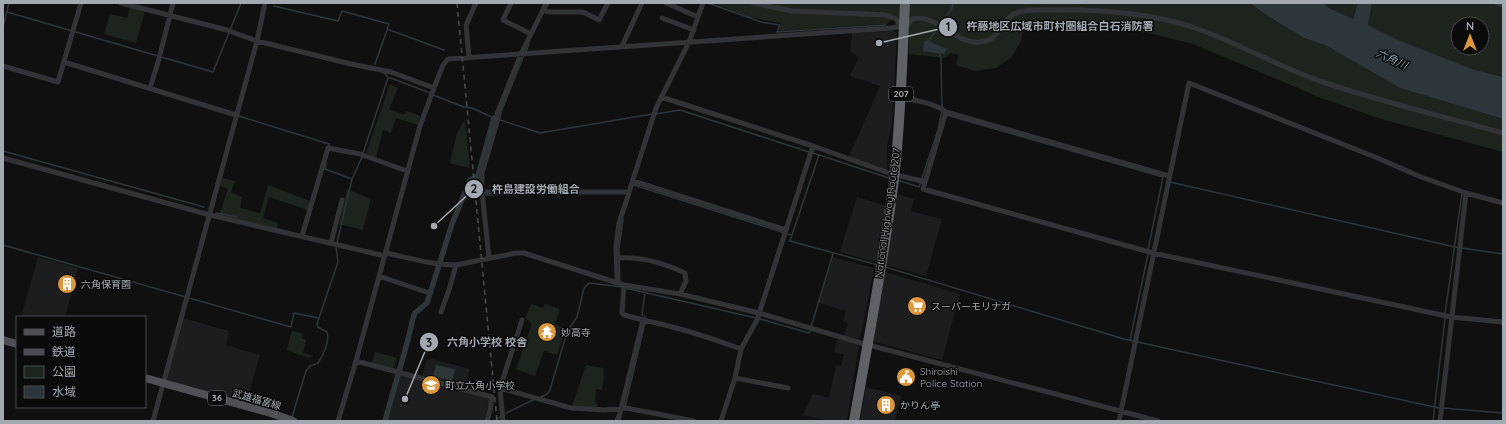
<svg xmlns="http://www.w3.org/2000/svg" width="1506" height="424" font-family="Quicksand,'Noto Sans JP',sans-serif">
<style>
.built{fill:#1c1d1e}
.green{fill:#1d241d;fill-rule:evenodd}
.water{fill:#2d363a}
.lines{fill:none;stroke-linecap:round;stroke-linejoin:round}
.stream{stroke:#2d363a;stroke-width:1.5}
.canal{stroke:#2d363a;stroke-width:5.5}
.street{stroke:#323336;stroke-width:5}
.primary{stroke:#4e5055;stroke-width:8}
.highway{stroke:#5e6166;stroke-width:10}
.rail{stroke:#494b4f;stroke-width:1.5;stroke-dasharray:5 4;stroke-linecap:butt}
.labels{text-anchor:middle;stroke-width:3;stroke-linejoin:round;paint-order:stroke}
.shield{fill:#0b0b0c;stroke:#757a80;stroke-width:1}
.shield-label{font-size:9px;font-weight:bold;fill:#a3a9b1}
.street-label{font-size:10px;fill:#a3a9b1;stroke:#0b0b0c}
.poi-label{font-size:10px;fill:#a3a9b1;stroke:#0b0b0c;text-anchor:start}
.water-label{font-size:11px;font-style:italic;fill:#7d99a9;stroke:#0b0b0c}
.leader{fill:none;stroke:#a3a9b1;stroke-width:1.5}
.callout-dot{fill:#a3a9b1;stroke:#0b0b0c;stroke-width:1.5}
.mark-label{font-size:12px;text-anchor:middle;font-weight:bold;fill:#111}
.callout-label{font-size:11px;text-anchor:middle;font-weight:bold;fill:#a3a9b1;stroke:#0b0b0c;stroke-width:3;stroke-linejoin:round;paint-order:stroke}
</style>
<rect width="100%" height="100%" fill="#101011"/>
<path class="built" d="M892,30l5,3 -1,20 -4,70 -5,23v29l-40,-14 33,-75 -30,-10 9,-19 -9,-5 2,-19z
M896,194l18,5 -3,12 31,8 -16,57 -86,-24 17,-55 37,11z
M38,257l40,11 -13,49h-44z
M833,257l41,11 -13,67 -2,4 -15,-3 4,-13 -5,-2 3,-10 -27,-8z
M885,272l75,22 -18,66 -67,-18 -2,-4z
M183,318l46,13 -3,14 34,10 -14,48 -81,-22z
M837,339l22,6 -12,76h-18l-26,-6 10,-21 16,4 7,-33 5,1 3,-11 -10,-3z
M432,359l38,10 -6,22 26,7 -6,23h-97l12,-48 22,5 6,-18z
M866,387l35,9 -6,25h-35z"/>
<path class="green" d="M713,3h537l19,14 35,21 21,7 75,43 103,31v33l-125,-34 -54,-19 -131,-55 -45,-11 -55,-6 -70,1 -2,13 -9,16 -16,11 -21,3 -19,-6 3,-10 -8,-2 -6,5 -36,-4v-34l-13,-3 -9,7 -108,7 2,-8 -33,-6z
M1324,3h34l-5,16 -26,-12z
M1372,3h131v74l-31,-8 -76,-30 -28,-14zM1458,24h24v24h-24z
M130,7l15,4 -9,32 -32,-9 6,-20 17,4z
M390,84l8,4 -9,21 15,6 3,-4 13,5 -2,9 -22,-7 -5,15 -8,-3 -7,27 -10,-4z
M465,119l5,49 -20,-5 7,-30z
M222,178l13,3 -4,11 11,5 -2,11 20,5 8,-28 42,16 -2,9 -39,-13 -6,21 15,5 -2,9 -58,-13 10,-30 -8,-3z
M347,189l24,10 -8,31 -24,-6z
M531,304l12,4 2,-4 15,5 -5,15 12,6 -3,4 -7,21 -13,-4 -9,25 -19,-7 16,-45 -7,-6z
M292,331l11,3 -1,5 4,1 -3,13 10,3 -5,2 -21,-8z
M375,352l22,6 -4,11 -21,-6z
M586,365l17,3 1,9 -2,13 -6,-1 -1,14 3,1 -1,4 -25,-2z"/>
<path class="water" d="M1250,3h74l3,4 26,12 5,-16h14l-4,22 28,14 76,30 31,8v42l-103,-31 -75,-43 -21,-7 -35,-21z
M926,40l21,9 -3,5 -21,-3 1,-8z
M436,365l19,4 -3,12 -19,-5z"/>
<g class="lines">
<path class="stream" d="M708,3l53,19 19,3 -3,7 109,-7
M274,6l64,15 4,-10 47,13 -2,5 57,21
M546,9l3,-6
M7,12l206,60 28,-69
M942,22l10,-14 1,-5
M3,27l6,-24
M928,42l7,-10
M526,52l3,-8
M939,52l2,6 1,50
M375,64l12,-34
M383,73l3,1 2,4
M433,95l31,12 8,1 22,10 46,15 112,-19
M656,114l24,-4 129,42
M239,116l90,28 1,3
M950,116l213,61 -15,73
M500,119l1,-7 23,-57
M3,151l201,56
M363,153l25,-75h3l39,15
M813,153l76,25
M819,155l-29,86 88,24
M326,164l-1,5 27,10
M897,180l22,7 19,-57 4,-19
M1170,182l285,65 48,7
M634,185l157,50
M486,195l88,-1
M216,213l21,4
M337,243l15,-64 10,-22
M3,245l288,82 3,-14 24,5
M885,267l239,72 315,69
M620,283l-1,-34 4,-30
M625,288l131,30
M645,292l-3,23 3,2v2
M1445,314l17,-121
M760,319l49,14 1,-2
M811,327l22,-73
M1130,340l18,-86
M541,397l6,-3 3,-4 17,-58 10,-15 7,-29 5,-5 33,4
M625,407l20,-84
M1443,408l60,5
M504,414l31,-15
M292,417l14,-46 4,-5 8,-3c5,-7 12,-22 9,-31l-9,-5 -1,-3 21,-62 -2,-15
M495,421l6,-5
M615,421l4,-9
M1433,421l12,-103"/>
<path class="canal" d="M385,421c9,-35 21,-69 28,-103l2,-5 12,-10 25,-79 18,-44 8,-4 16,-58"/>
<path class="street" d="M121,3l106,27 30,11 94,23 40,8 43,16
M511,3l-8,17 28,14
M666,3l32,14
M753,3l39,8 94,4 10,4 3,5 4,1
M1497,3l6,2
M543,10l3,-7
M662,18l32,12
M622,46l20,-43
M469,57l-3,-32 10,-22
M64,62l172,53
M3,66l55,16 23,-79
M150,88l9,-29 14,-56
M661,97l152,49 76,27 36,9
M900,98c12,1 37,6 46,14l223,64
M946,112l-23,77 230,64 298,64 52,5
M3,158l207,57 175,41
M633,181l153,49
M482,192h147l27,-84 33,-66 14,-39
M302,236l26,-88 32,6 47,17
M331,243l11,-43
M386,253c23,5 46,12 70,12l60,-12h8l100,32 56,9 79,19 102,30 297,78
M489,258l-7,-66v-19l15,-51v-8l24,-60 22,-44 6,2h34l16,8 9,-17
M617,258c24,-2 47,5 68,15l1,8 -6,13
M379,276l50,17
M617,282l-1,-35 3,-24 10,-30
M624,285l-2,28 2,2 19,5
M441,312l8,-22 7,-25
M356,361l136,36 -2,13 -3,11
M735,378l53,10
M500,388l71,20 33,2 22,-2 68,13
M153,421l104,-380 8,-38
M338,421l18,-60 64,-235 14,-38 9,-23 5,-6 443,-31 17,-3 4,-6c27,-6 42,26 69,23 18,-2 19,-18 30,-26 11,-8 31,-6 44,-6 43,-1 102,4 143,19 45,16 86,41 131,55 57,19 116,33 174,49
M503,421l-3,-33 22,-68
M618,421l25,-101c34,7 66,17 98,29
M721,421l14,-43 6,-29 16,-29 56,-174
M1119,421l70,-338 186,74 46,20 45,16 37,10
M1440,421l26,-228"/>
<path class="primary" d="M3,340l14,4
M145,378l126,35 22,8"/>
<path class="highway" d="M854,421c14,-80 30,-161 40,-242 7,-59 8,-118 11,-176"/>
<path class="rail" d="M457,3l40,418"/>
</g>
<defs>
<g id="building-disc" transform="scale(1)"><circle r="9.5" fill="#dd983d" stroke="#0b0b0c"/><path d="M-4-6H4V6H1V3H-1V6H-4ZM-2.5-4.3h1.7v1.8h-1.7ZM.8-4.3h1.7v1.8H.8ZM-2.5-1h1.7V.8h-1.7ZM.8-1h1.7V.8H.8Z" fill="#fff"/></g>
<g id="supermarket-disc" transform="scale(1)"><circle r="9.5" fill="#dd983d" stroke="#0b0b0c"/><path d="M-6-5.5h2.5l.6 2H6L4.5 2H-2.5L-4.4-4H-6ZM-1.5 3.2a1.3 1.3 0 1 0 .1 0ZM3 3.2a1.3 1.3 0 1 0 .1 0Z" fill="#fff"/></g>
<g id="temple-disc" transform="scale(1)"><circle r="9.5" fill="#dd983d" stroke="#0b0b0c"/><path d="M0-6L5-2H3V0L6.5 2.5H4V6H1.5V3h-3V6H-4V2.5H-6.5L-3 0V-2H-5Z" fill="#fff"/></g>
<g id="civic-disc" transform="scale(1)"><circle r="9.5" fill="#dd983d" stroke="#0b0b0c"/><path d="M-.6-6.5H3V-4.5H.6V-3L4-1V1h2V6H-6V1h2V-1L-.6-3ZM-1.2 2.5V6h2.4V2.5Z" fill="#fff"/></g>
<g id="school-disc" transform="scale(1)"><circle r="9.5" fill="#dd983d" stroke="#0b0b0c"/><path d="M0-5L7-2L0 1L-7-2ZM-4 1L0 2.5L4 1V4Q0 6-4 4Z" fill="#fff"/></g>
</defs>
<g fill-rule="evenodd">
<use href="#building-disc" x="67" y="284"/>
<use href="#supermarket-disc" x="917" y="306"/>
<use href="#temple-disc" x="547" y="332"/>
<use href="#civic-disc" x="906" y="377"/>
<use href="#school-disc" x="431" y="385"/>
<use href="#building-disc" x="886" y="405"/>
</g>
<g class="labels">
<g class="shield">
<rect x="889" y="87" width="24" height="14" rx="3"/>
<rect x="208" y="391" width="18" height="14" rx="3"/>
</g>
<g class="shield-label">
<text x="901" y="97">207</text>
<text x="217" y="401">36</text>
</g>
<g class="street-label">
<text transform="translate(887 213) rotate(-82)" y="4">National Highway Route 207</text>
<text transform="translate(257 399) rotate(16)" y="4">武雄福富線</text>
</g>
<g class="poi-label">
<text x="81" y="288">六角保育園</text>
<text x="931" y="310">スーパーモリナガ</text>
<text x="561" y="336">妙高寺</text>
<text x="920" y="375">Shiroishi<tspan x="920" dy="12">Police Station</tspan></text>
<text x="445" y="389">町立六角小学校</text>
<text x="900" y="409">かりん亭</text>
</g>
<g class="water-label">
<text transform="translate(1392 59) rotate(25)" y="4">六角川</text>
</g>
</g>
<path class="leader" d="M879 43L948 27M434 226L474 189M405 399L429 342"/>
<g class="callout-dot">
<circle cx="879" cy="43" r="4"/>
<circle cx="434" cy="226" r="4"/>
<circle cx="405" cy="399" r="4"/>
<circle cx="948" cy="27" r="10"/>
<circle cx="474" cy="189" r="10"/>
<circle cx="429" cy="342" r="10"/>
</g>
<g class="mark-label">
<text x="948" y="31">1</text>
<text x="474" y="193">2</text>
<text x="429" y="347">3</text>
</g>
<g class="callout-label">
<text x="1060" y="30">杵藤地区広域市町村圏組合白石消防署</text>
<text x="536" y="193">杵島建設労働組合</text>
<text x="487" y="346">六角小学校 校舎</text>
</g>
<rect width="1506" height="424" fill="none" stroke="#a3a9b1" stroke-width="8"/>
<rect x="16" y="316" width="130" height="92" fill="#0b0b0c" stroke="#484a4e"/>
<rect x="24" y="329" width="20" height="6" fill="#4e5055" stroke="#484a4e"/>
<text x="52" y="336" font-size="12" fill="#a3a9b1">道路</text>
<rect x="24" y="349" width="20" height="6" fill="#494b4f" stroke="#484a4e"/>
<text x="52" y="356" font-size="12" fill="#a3a9b1">鉄道</text>
<rect x="24" y="366" width="20" height="12" fill="#1d241d" stroke="#484a4e"/>
<text x="52" y="376" font-size="12" fill="#a3a9b1">公園</text>
<rect x="24" y="386" width="20" height="12" fill="#2d363a" stroke="#484a4e"/>
<text x="52" y="396" font-size="12" fill="#a3a9b1">水域</text>
<g transform="translate(1470 36)"><circle r="19" fill="#0b0b0c" stroke="#484a4e"/>
<path d="M0-3L7 15L0 10L-7 15Z" fill="#dd983d"/>
<text y="-6" font-size="11" font-weight="bold" text-anchor="middle" fill="#a3a9b1">N</text>
</g>
</svg>
